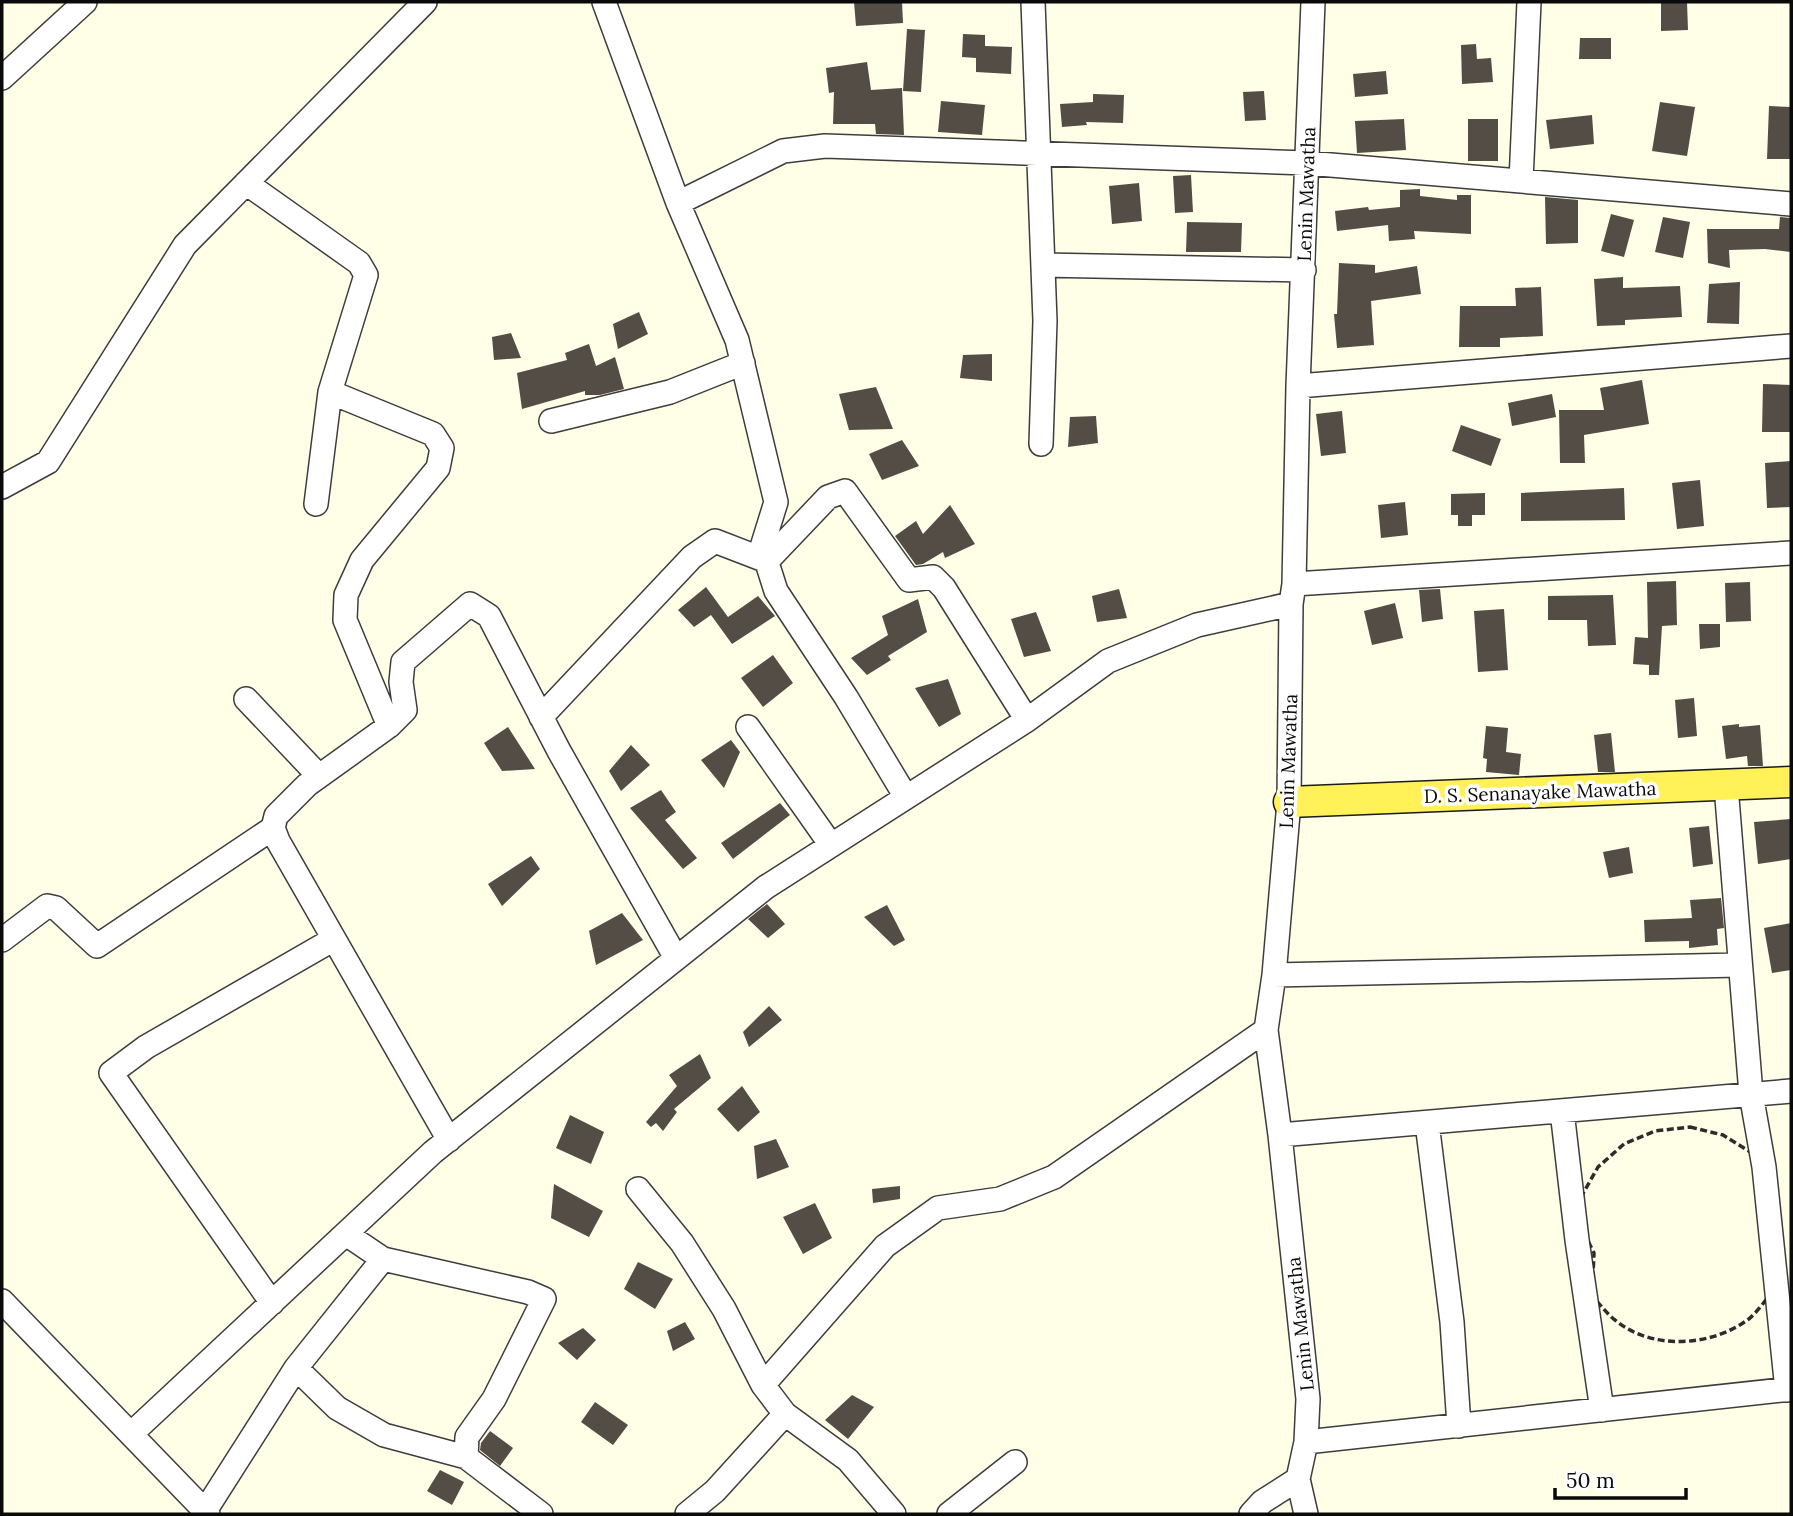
<svg xmlns="http://www.w3.org/2000/svg" width="1793" height="1516" font-family="Lora,serif">
<style>
.building{fill:#544d46}
.lines{fill:none;stroke-linecap:round;stroke-linejoin:round}
.minor-casing{stroke:#3d3d3d;stroke-width:26}
.major-casing{stroke:#1b1b1b;stroke-width:33}
.path{stroke:#2c2c2c;stroke-width:3.5;stroke-dasharray:7 3.5;stroke-linecap:butt}
.minor{stroke:#fff;stroke-width:23}
.major{stroke:#fff157;stroke-width:30}
.labels{text-anchor:middle;stroke-width:7;stroke-linejoin:round;paint-order:stroke}
.street-label{font-size:19px;fill:#0a0a0a;stroke:#fff}
</style>
<rect width="100%" height="100%" fill="#fffee7"/>
<path class="building" d="M854,2h48l1,21 -47,3z
M1661,2h26l1,28 -27,1z
M907,29l18,1 -4,62 -18,-1z
M963,34l22,1v11l27,1 -1,27 -35,-2v-14l-14,-1z
M1580,38h31v21h-32z
M1476,44l1,15 14,-1 2,24 -31,2 -1,-39z
M867,62l4,28 31,-2 2,47 -28,-1 -1,-10h-42l1,-32 -5,1 -3,-25z
M1386,71l2,23 -33,3 -2,-23z
M1264,91l2,29 -21,1 -2,-29z
M1093,94l31,1 -1,28 -37,-1 1,3 -25,2 -2,-23 33,-2z
M941,101l44,4 -3,30 -44,-3z
M1660,102l35,5 -8,49 -35,-5z
M1769,106l22,1v52h-24z
M1592,115l2,29 -44,5 -4,-29z
M1404,119l2,31 -49,3 -2,-32z
M1468,119h30v42h-30z
M1191,175l2,37 -18,1 -2,-37z
M1139,183l3,38 -30,3 -3,-38z
M1420,189v7l37,4v-5h14v39l-57,-3 1,8 -26,2 -1,-16 -51,6 -2,-20 33,-4 1,3 31,-3v-17z
M1545,197l33,3v43l-32,1z
M1611,214l23,6 -10,37 -23,-6z
M1663,217l27,5 -7,36 -28,-6z
M1780,217l11,1v34l-26,-3 -36,1 1,18 -22,-5 -1,-34h72z
M1187,222l55,1 -1,29h-55z
M1339,263l36,2v8l42,-7 4,28 -50,7 3,44 -37,3 -3,-34h3z
M1623,277v11l57,-2 2,31 -57,3v5l-28,1 -3,-47z
M1740,282l-1,42 -32,-1 2,-39z
M1541,287l2,49 -43,2v9h-41l1,-41h56l-1,-18z
M639,312l9,22 -30,15 -5,-25z
M511,333l10,25 -27,2 -2,-23z
M589,344l7,22 19,-9 9,32 -24,6h-15v-4l-63,18 -5,-36 50,-13 -2,-7z
M992,354v27l-32,-3 3,-23z
M1642,380l7,44 -65,11 1,28h-25l-1,-53h45l-4,-22z
M1763,384l28,1v47h-29z
M876,387l17,42 -44,1 -10,-36z
M1552,394l4,23 -44,9 -4,-23z
M1342,411l4,42 -25,3 -5,-42z
M1096,416l2,27 -30,4 2,-30z
M1461,425l40,14 -10,27 -39,-15z
M902,440l17,26 -37,14 -13,-26z
M1791,461v46l-24,1 -2,-45z
M1700,480l4,46 -27,3 -5,-46z
M1624,488l1,32 -104,1v-28z
M1485,493v22h-13v11h-14v-11h-7v-21z
M1405,502l3,33 -27,3 -3,-33z
M950,505l25,39 -30,14 -2,-6 -20,12 -7,1 -21,-29 21,-15 7,13z
M1676,581l1,44 -15,1 -3,49h-10v-10l-16,-1 2,-27 13,1 -1,-56z
M1750,582l1,39 -25,1 -1,-39z
M706,587l22,30 30,-21 17,20 -43,28 -21,-29 -17,12 -16,-17z
M1119,589l8,29 -30,4 -5,-26z
M1440,589l3,30 -21,3 -3,-32z
M1613,595l3,50 -28,1 -1,-26h-39v-24z
M918,599l9,33 -39,24 3,4 -24,15 -16,-17 37,-23 -6,-19z
M1395,603l8,35 -31,7 -8,-34z
M1504,609l4,61 -30,2 -4,-61z
M1036,612l15,39 -27,6 -13,-38z
M1699,624h21v23l-20,2z
M773,655l20,28 -30,24 -22,-29z
M948,679l13,35 -22,13 -24,-39z
M1694,698l3,38 -19,2 -3,-38z
M1739,724v3l21,-2 3,41h-15l-1,-10 -21,3 -4,-33z
M1486,726l22,2 -2,24 15,2 -2,21 -33,-3 1,-13 -4,-1z
M508,727l27,42 -33,2 -18,-28z
M1611,733l4,39h-17l-4,-37z
M731,740l9,12 -16,36 -23,-28z
M631,745l19,20 -29,26 -12,-20z
M661,790l15,22 -11,8 32,38 -14,11 -53,-61z
M780,803l10,12 -57,44 -12,-16z
M1791,819v40l-33,5 -4,-42z
M1709,826l4,38 -20,3 -4,-39z
M1629,847l4,26 -24,5 -6,-26z
M531,856l9,13 -38,37 -14,-22z
M1721,898l3,30 -7,1 1,16 -29,3v-7l-44,1 -1,-22 48,-2 -2,-18z
M767,904l18,20 -17,14 -20,-19z
M887,905l18,35 -11,6 -30,-29z
M622,913l21,27 -47,25 -7,-34z
M1791,923v47l-19,3 -8,-45z
M769,1006l13,14 -33,27 -6,-15z
M700,1054l11,24 -37,31 3,3 -14,19 -7,-8 -5,4 -5,-5 31,-36 -8,-11z
M742,1086l18,26 -22,20 -21,-23z
M570,1115l34,17 -13,32 -35,-16z
M776,1139l13,28 -32,12 -3,-33z
M554,1184l49,27 -14,26 -38,-19z
M900,1186v13l-27,4 -1,-14z
M815,1203l17,35 -29,16 -20,-37z
M638,1262l35,17 -18,30 -31,-20z
M685,1322l10,17 -22,12 -6,-20z
M583,1328l13,12 -19,20 -19,-17z
M852,1395l22,12 -26,32 -23,-19z
M595,1402l33,23 -15,20 -32,-23z
M490,1431l23,17 -13,18 -20,-16 1,-7z
M440,1470l24,12 -12,23 -25,-14z"/>
<g class="lines">
<g class="minor-casing">
<path id="minor" d="M604,2l74,201 59,137 39,162 -14,45 14,44 70,106 60,100
M1033,2l12,319 -4,123
M2,78l83,-76
M1521,181l8,-179
M246,183l113,80 7,12 -36,117 -14,112
M678,203l105,-52 42,-5 482,17 484,41
M1043,265l261,5
M1298,386l493,-40
M330,392l103,42 9,14 -4,20 -76,92 -16,35 -1,25 44,106
M551,421l119,-29 73,-29
M2,487l46,-25 137,-217 240,-243
M1294,584l497,-31
M246,699l73,77
M541,717l151,-160 23,-16 52,20 61,-64 17,-6 64,89 24,-3 11,11 83,132
M748,727l83,118
M1726,786l25,308 13,73 23,223
M2,940l45,-34 9,2 41,38 176,-118
M1274,975l465,-10
M1562,1111l15,129 25,170
M1427,1123l25,199 7,104
M1280,1135l511,-44
M449,1140l-171,-299 -5,-13 3,-12 31,-31 82,-59 16,-16 -4,-28 2,-20 67,-58 19,12 70,135 117,207
M638,1189l44,54 42,66 39,76
M346,1234l37,25 145,33 16,7 -50,100 -27,38 -1,20 75,57
M2,1301l206,213
M272,1303l-161,-230 35,-26 188,-108
M296,1368l41,40 47,27 82,22
M785,1414l63,46 46,54
M131,1434l302,-282 333,-265 261,-167 81,-59 89,-36 94,-21
M1306,1442l485,-53
M205,1511l91,-143 87,-109
M687,1514l28,-23 70,-77 -22,-29 122,-139 53,-38 62,-9 54,-22 212,-147
M949,1514l66,-52
M1251,1514l11,-12 36,-23
M1306,1514l-8,-35 8,-37 2,-43 -28,-264 -14,-105 8,-55 15,-173 2,-198 3,-20 4,-198 15,-384"/>
</g>
<g class="major-casing">
<path id="major" d="M1289,802l502,-20"/>
</g>
<path class="path" d="M1690,1127l33,8 29,18 6,33 2,30 12,29 3,44c-8,9 -16,21 -25,29 -37,29 -98,33 -135,2 -9,-7 -15,-16 -23,-24l2,-43 -13,-26v-30l17,-30 26,-23 31,-13z"/>
<use href="#minor" class="minor"/>
<use href="#major" class="major"/>
</g>
<g class="labels">
<g class="street-label">
<text transform="translate(1306 194) rotate(-88)" y="7">Lenin Mawatha</text>
<text transform="translate(1288 761) rotate(-88)" y="7">Lenin Mawatha</text>
<text transform="translate(1540 792) rotate(-2)" y="7">D. S. Senanayake Mawatha</text>
<text transform="translate(1300 1324) rotate(-96)" y="7">Lenin Mawatha</text>
</g>
</g>
<rect width="1793" height="1516" fill="none" stroke="#0a0a0a" stroke-width="7"/>
<path d="M1555 1488v10h131v-10" fill="none" stroke="#0a0a0a" stroke-width="3.5"/>
<text x="1566" y="1488" font-size="21" fill="#0a0a0a" stroke="#ffffff" stroke-width="5" paint-order="stroke">50 m</text>
</svg>
